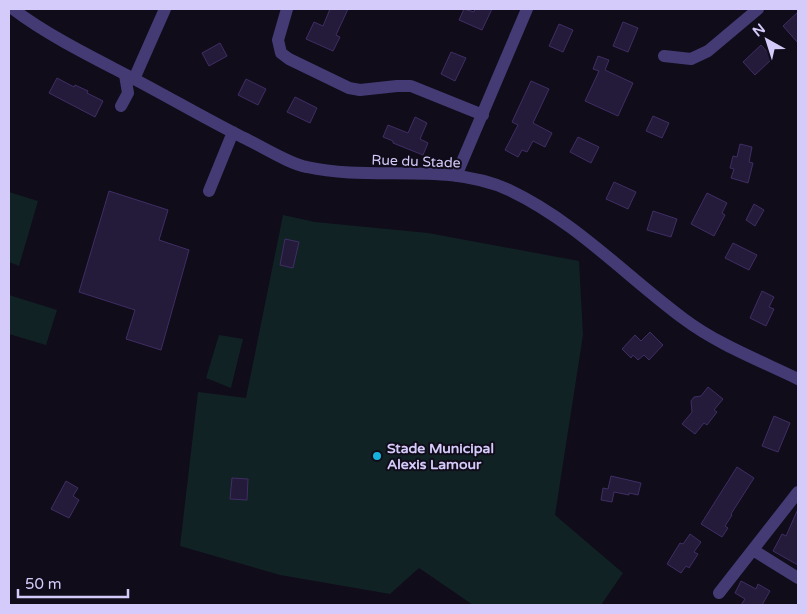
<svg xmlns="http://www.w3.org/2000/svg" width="807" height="614" font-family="'Varela Round',sans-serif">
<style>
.green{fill:#102224}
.building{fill:#241a3a;stroke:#3f2e64}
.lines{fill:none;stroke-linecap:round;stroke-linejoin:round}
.minor{stroke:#443b75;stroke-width:12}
.poi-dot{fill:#14b3dd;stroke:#100c1a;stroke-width:2}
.labels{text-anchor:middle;stroke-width:4;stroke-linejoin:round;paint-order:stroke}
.street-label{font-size:14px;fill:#d5cbfa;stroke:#100c1a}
.poi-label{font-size:14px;font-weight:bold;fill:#d5cbfa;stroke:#100c1a;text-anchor:start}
</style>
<rect width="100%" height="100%" fill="#100c1a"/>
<path class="green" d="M9,192l29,9 -19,65 -10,-4z
M283,215l32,7 113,11 151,28 4,74 -28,180 68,58 -22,32h-128l-54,-37 -29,26 -110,-19 -100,-29 18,-154 48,6z
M9,295l48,15 -11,35 -37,-11z
M219,335l24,4 -12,49 -25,-10z"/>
<path class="building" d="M330,9h18l-12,26 4,2 -7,14 -27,-12 8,-17 9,4z
M464,9l10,3 1,-3h17l-10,21 -23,-10z
M798,12v31l-15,-17z
M623,22l15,6 -10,24 -15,-6z
M559,24l14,6 -10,22 -14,-6z
M220,43l7,13 -18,10 -7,-13z
M761,45l12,13 -18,17 -12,-13z
M451,52l15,6 -11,23 -14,-7z
M598,56l11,4 -4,10 28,13 -15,33 -33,-15 14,-30 -6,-2z
M57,78l17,9 1,-2 13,6 -1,2 16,8 -8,16 -46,-24z
M246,79l20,10 -8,16 -20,-10z
M531,81l18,8 -16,34 19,10 -7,14 -12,-6 -6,11 -5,-2 -4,7 -13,-7 13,-25 -6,-3z
M295,97l22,11 -7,15 -23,-11z
M653,116l16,7 -7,15 -16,-7z
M415,117l12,6 -7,16 8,4 -5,12 -30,-12v-2l-10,-4 5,-12 20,8z
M578,137l21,10 -8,16 -21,-11z
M740,144l12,3 -3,15 4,1 -5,20 -17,-5 3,-9 -4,-1 3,-12 4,1z
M614,182l22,10 -8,17 -22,-10z
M109,191l59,19 -9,30 30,10 -28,100 -35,-11 9,-29 -56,-18z
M707,193l20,10 -5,10 3,2 -11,21 -23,-12z
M754,204l10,6 -9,16 -9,-6z
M653,211l24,8 -6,18 -24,-7z
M285,239l14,3 -6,26 -13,-3z
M733,243l24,12 -8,15 -24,-12z
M762,291l12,6 -5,10 5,2 -8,17 -16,-8z
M650,332l13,13 -14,15 -5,-5 -6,5 -5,-5 -2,3 -9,-9 13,-14 6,6z
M708,387l15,12 -9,11 3,2 -10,13 -3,-2 -9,11 -13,-10 10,-12 -1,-11 3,-4 7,-1z
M774,416l16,7 -12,29 -16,-6z
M737,467l17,11 -23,36 1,1 -7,11 3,2 -6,9 -21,-13z
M611,476l30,7 -3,12 -9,-2v2l-15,-3 -2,10 -11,-2 2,-12 5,1z
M232,478l16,1 -1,21 -17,-1z
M66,481l12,7 -5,8 6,4 -10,18 -18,-9z
M798,509v56l-25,-14 9,-17 4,2z
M690,534l11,8 -7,10 4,2 -9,14 -3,-2 -5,7 -14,-9 13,-21 3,1z
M741,581l15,8 2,-5 12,7 -8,14h-21l4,-6 -10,-6z"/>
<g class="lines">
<path class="minor" d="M13,9c37,28 83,50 123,71 36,19 70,39 106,57 18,8 47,27 65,30 66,15 139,-6 202,23 66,31 117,86 175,129 33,25 77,42 114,60
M287,9l-9,31 3,13 8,6 60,29 11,2 37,-4h14l72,29
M664,56l27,3 17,-8 50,-42
M134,79l31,-70
M121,106l7,-13 -3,-18
M456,176l71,-167
M209,191l24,-59
M753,550l45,28
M719,593l79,-101"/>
</g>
<circle class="poi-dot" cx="377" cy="456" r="5"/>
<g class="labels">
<g class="street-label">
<text transform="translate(416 161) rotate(2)" y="5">Rue du Stade</text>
</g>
<g class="poi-label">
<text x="387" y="453">Stade Municipal<tspan x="387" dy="16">Alexis Lamour</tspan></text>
</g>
</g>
<rect width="807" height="614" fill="none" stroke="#d5cbfa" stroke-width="20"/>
<g transform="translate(767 40) rotate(321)" stroke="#100c1a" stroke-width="4" paint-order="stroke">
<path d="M0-4L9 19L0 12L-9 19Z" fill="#d5cbfa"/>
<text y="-8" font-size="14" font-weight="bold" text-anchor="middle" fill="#d5cbfa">N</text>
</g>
<path d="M18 589v8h110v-8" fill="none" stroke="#d5cbfa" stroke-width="2.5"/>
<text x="25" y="589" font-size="15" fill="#d5cbfa" stroke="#100c1a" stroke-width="4" paint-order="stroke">50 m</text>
</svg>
